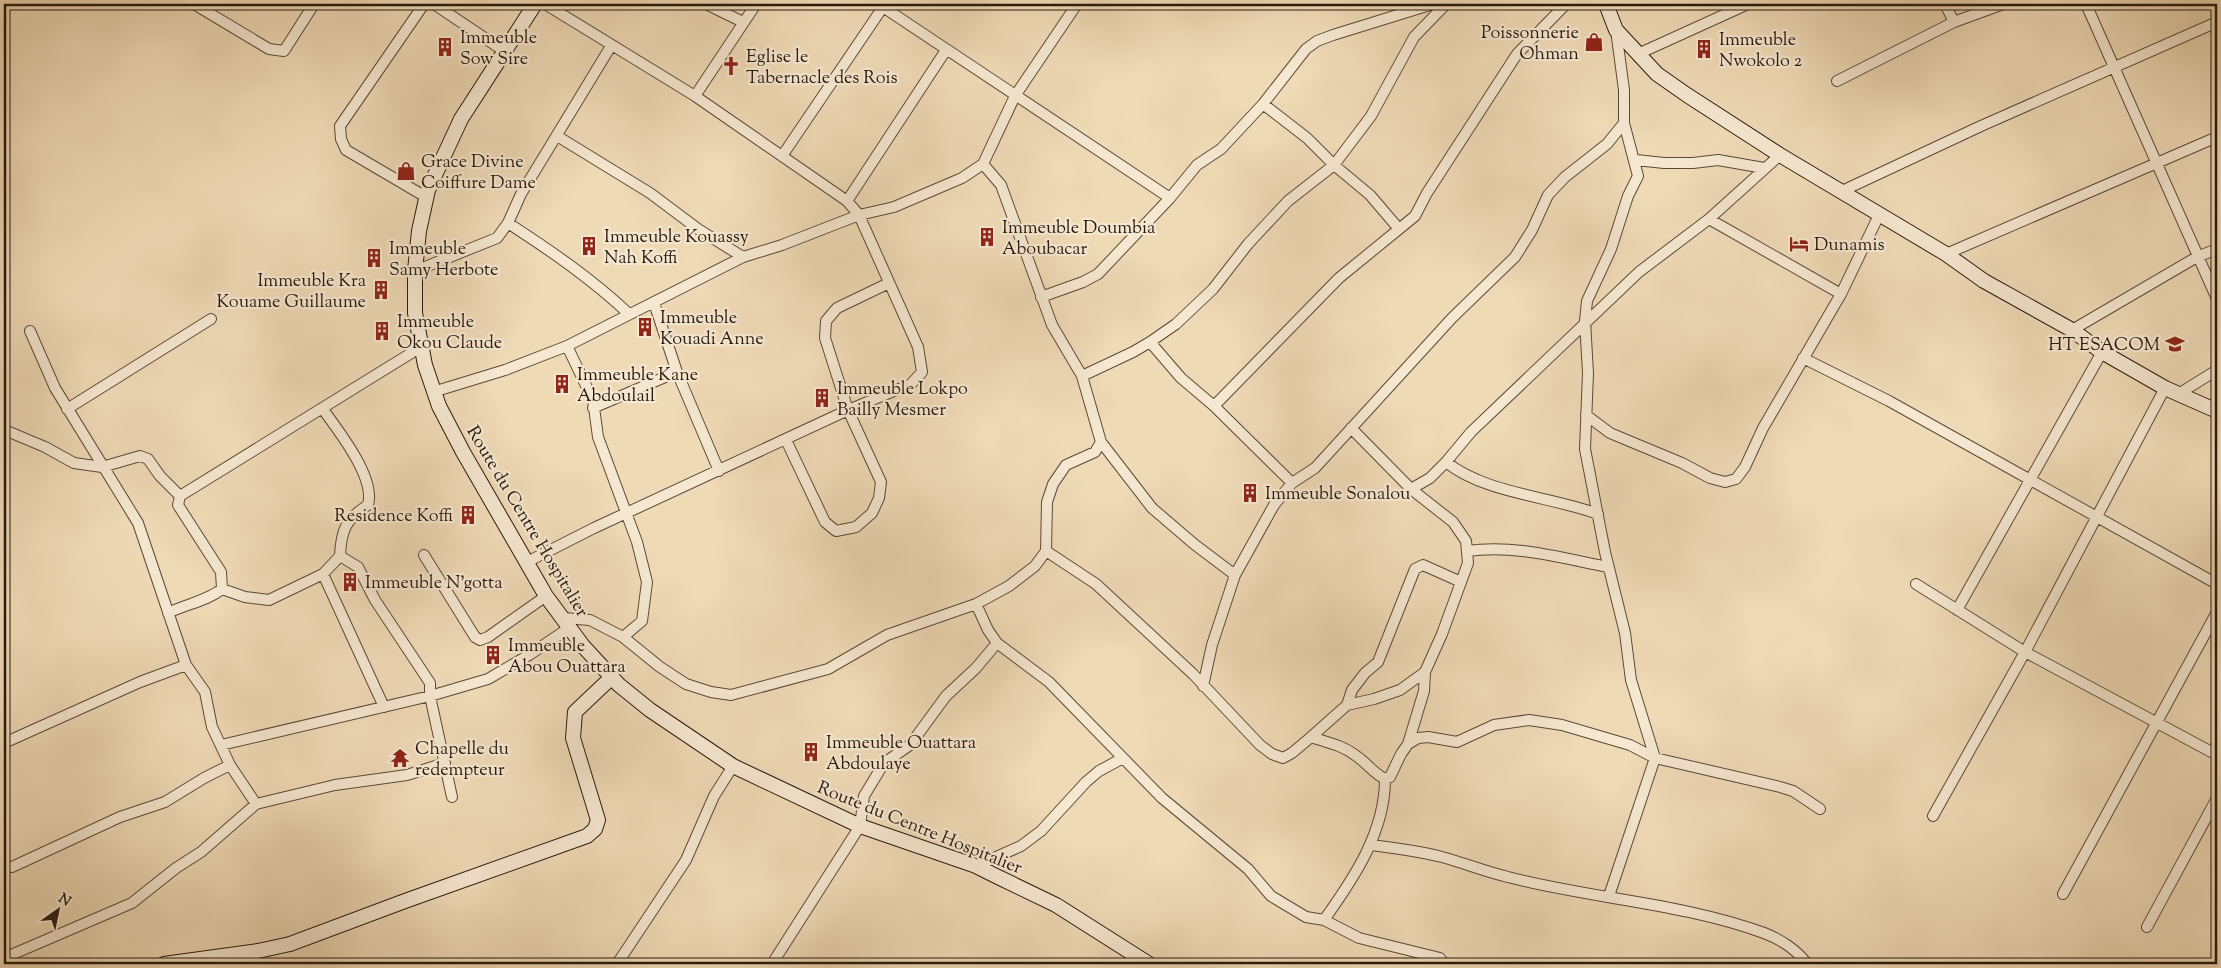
<svg xmlns="http://www.w3.org/2000/svg" width="2221" height="968" font-family="'Sorts Mill Goudy',serif">
<style>
.lines{fill:none;stroke-linecap:round;stroke-linejoin:round}
.street-casing{stroke:#5a4938;stroke-width:12}
.secondary-casing{stroke:#28190e;stroke-width:16}
.street{stroke:#f5e7d0;stroke-width:10}
.secondary{stroke:#f5e7d0;stroke-width:14}
.labels{text-anchor:middle;stroke-width:4.5;stroke-linejoin:round;paint-order:stroke}
.poi-label{font-size:18px;fill:#28190e;stroke:#f5e7d0;text-anchor:start}
.street-label{font-size:18px;fill:#28190e;stroke:#f5e7d0}
</style>
<rect width="100%" height="100%" fill="#efdab6"/>
<filter id="stains"><feTurbulence type="fractalNoise" baseFrequency=".004" numOctaves="4"/><feColorMatrix values="0 0 0 0 .2 0 0 0 0 .09 0 0 0 0 .02 0 0 0 .5 -.17"/></filter>
<radialGradient id="worn" r=".72"><stop offset=".6" stop-color="#630" stop-opacity="0"/><stop offset="1" stop-color="#630" stop-opacity=".3"/></radialGradient>
<g class="lines">
<g class="street-casing">
<path id="street" d="M194,4l75,45 15,2 30,-47
M424,4l-84,122 1,13 5,11 80,47
M434,4l70,47
M706,4l37,18
M1945,4l9,18
M2086,4l131,295
M883,7l287,191
M1638,54l110,-50
M1837,81l117,-59 49,-18
M695,96l61,-92
M1263,104l44,34 27,27 36,30 29,34
M557,136l93,57 48,36 45,28
M782,156l103,-152
M1636,160l28,3h29l25,-3 46,8
M983,164l18,21 51,140 30,51 19,66 51,66 42,36 41,31
M1842,191l139,-65 236,-104
M847,201l99,-151
M1709,219l132,75
M508,223c43,28 84,56 121,91
M1946,254l271,-117
M415,271l82,-33 11,-15 13,-29 90,-148
M1041,297l42,-15 15,-8 72,-76 27,-33 24,-16 42,-45 43,-55 11,-8 16,-6 100,-31
M654,303l23,69 42,99
M2072,330l125,-73 20,-8
M30,331l25,57 83,135 48,142 19,27 7,35 18,38 26,39
M1150,342l31,36 33,28 78,77
M567,346l26,54 5,37 39,105 10,40 -5,39 -19,16
M1803,358l86,43 328,183
M1082,376l51,-24 17,-10 26,-18 37,-35 35,-45 40,-43 46,-36 37,-49 43,-79 32,-33
M433,392l72,-22 62,-24 176,-89 39,-12 77,-30 35,-8 68,-29 21,-14 32,-68 62,-92
M2180,393l37,-23
M1214,406l125,-128 76,-62 12,-23 90,-139 49,-50
M593,408l84,-36
M67,409l144,-90
M1586,415l24,18 72,30 28,15 15,4 11,-3 9,-12 18,-39 78,-134 38,-79
M4,428l3,3 38,16 29,16 28,4 38,-11 8,3 12,17 20,20
M786,440l39,82 11,9 20,-4 16,-14 7,-15 2,-16 -33,-72 -23,-72 1,-17 11,-13 52,-25
M1446,462c40,32 104,34 152,52
M1411,489l19,-11 16,-16 25,-30 168,-160 70,-53 71,-64
M1046,551l50,33 97,90 67,71 12,9 11,4 9,-5 19,-16c15,5 31,8 44,18 11,7 18,18 30,24
M1467,551c47,-7 95,7 141,16
M424,555l51,82 5,3 8,-3 58,-41
M340,556l18,11 17,33 55,83v13l22,101
M527,562l67,-34 254,-118 63,-26 11,-12 -4,-25 -59,-132 -12,-14 -152,-105 -150,-92
M323,574l61,133
M1916,584l109,68 192,103
M222,589l23,8 24,3 54,-26 17,-18c1,-26 6,-37 28,-51 8,-27 -30,-75 -46,-97
M976,604l12,26 9,13 52,39 113,116 86,71 23,27 35,21 18,3 35,18 81,20 4,6
M1957,610l145,-258
M168,613c18,-9 39,-12 54,-24l-1,-17 -43,-67 2,-9 241,-149
M563,618l27,2 33,17 37,30 26,17 25,8 20,3 97,-26 59,-34 89,-31 33,-18 26,-20 11,-15 1,-49 6,-18 13,-19 29,-13 6,-10
M1203,686l9,-41 23,-70 39,-70 18,-22 23,-15 137,-150 63,-61 17,-27 16,-35 17,-18 42,-33 17,-21
M1347,705l5,-15 13,-17 13,-11 37,-93 8,-4 38,17
M1311,737l36,-32 27,-6 26,-9 25,-18 17,-38 26,-71 -2,-22 -13,-19 -42,-33 -60,-61
M4,743l136,-61 46,-17
M1408,744l16,-53 1,-19
M221,745l209,-49 58,-17 41,-24 40,-27
M1385,779l5,-2 11,-23 7,-10 10,-6 10,-1 29,5 37,-17 35,-5 33,5 68,20 25,13 125,29 13,4 27,18
M1933,816l92,-164 140,-264
M1371,845c24,3 48,6 71,12 22,6 44,15 66,20 84,22 174,26 256,56 16,6 33,17 43,31
M976,866l45,-20 20,-15 45,-49 13,-11 24,-13
M12,867l108,-50 45,-15 39,-24 26,-13
M2063,894l154,-282
M1609,896l46,-138 -24,-78 -6,-47 -20,-81 -20,-103 3,-76 -3,-52 2,-20 24,-52 17,-53 10,-20 -14,-53v-33l-8,-60
M1324,920c30,-42 61,-88 61,-141
M2147,927l70,-129
M4,958l128,-55 44,-35 25,-16 55,-48 79,-19 72,-10 38,-12
M617,964l69,-104 28,-64 19,-30
M772,964l88,-138 4,-30 20,-33 26,-18 36,-49 30,-28 21,-25"/>
</g>
<g class="secondary-casing">
<path id="secondary" d="M535,4l-74,115 -33,71 -9,41 -4,40v42l10,52 14,41 24,46 83,144 37,50 36,39 31,25 83,56 127,60 116,40 20,10 60,29 93,59
M1606,4l10,26 41,44 30,21 93,60 166,99 38,27 88,49 30,22 63,36 52,23
M164,964l94,-13 32,-7 115,-43 182,-65 8,-7 3,-9 -25,-82 2,-26 37,-35"/>
</g>
<use href="#street" class="street"/>
<use href="#secondary" class="secondary"/>
</g>
<defs>
<g id="shop-bare" transform="scale(1.5)"><path d="M-5-2.5h2.3a2.7 3.5 0 0 1 5.4 0H5L5.5 6h-11ZM-1.5-2.5h3a1.5 2.3 0 0 0-3 0Z" fill="#8f2418" stroke="#f5e7d0" stroke-width="2.5" paint-order="stroke"/></g>
<g id="building-bare" transform="scale(1.5)"><path d="M-4-6H4V6H1V3H-1V6H-4ZM-2.5-4.3h1.7v1.8h-1.7ZM.8-4.3h1.7v1.8H.8ZM-2.5-1h1.7V.8h-1.7ZM.8-1h1.7V.8H.8Z" fill="#8f2418" stroke="#f5e7d0" stroke-width="2.5" paint-order="stroke"/></g>
<g id="church-bare" transform="scale(1.5)"><path d="M-1.2-6h2.4v3.5h3.3v2.4h-3.3V6h-2.4V-.1h-3.3v-2.4h3.3Z" fill="#8f2418" stroke="#f5e7d0" stroke-width="2.5" paint-order="stroke"/></g>
<g id="hotel-bare" transform="scale(1.5)"><path d="M-6-4.5h1.5V1H6V5H4.5V3h-9V5H-6ZM-4 0a1.8 1.8 0 1 1 3.6 0ZM.5 0V-2.5h3Q6-2.5 6 0Z" fill="#8f2418" stroke="#f5e7d0" stroke-width="2.5" paint-order="stroke"/></g>
<g id="university-bare" transform="scale(1.5)"><path d="M0-5L7-2L0 1L-7-2ZM-4 1L0 2.5L4 1V4Q0 6-4 4Z" fill="#8f2418" stroke="#f5e7d0" stroke-width="2.5" paint-order="stroke"/></g>
<g id="temple-bare" transform="scale(1.5)"><path d="M0-6L5-2H3V0L6.5 2.5H4V6H1.5V3h-3V6H-4V2.5H-6.5L-3 0V-2H-5Z" fill="#8f2418" stroke="#f5e7d0" stroke-width="2.5" paint-order="stroke"/></g>
</defs>
<g fill-rule="evenodd">
<use href="#shop-bare" x="1594" y="42"/>
<use href="#building-bare" x="445" y="47"/>
<use href="#building-bare" x="1704" y="49"/>
<use href="#church-bare" x="731" y="66"/>
<use href="#shop-bare" x="406" y="171"/>
<use href="#building-bare" x="987" y="237"/>
<use href="#hotel-bare" x="1799" y="244"/>
<use href="#building-bare" x="589" y="246"/>
<use href="#building-bare" x="374" y="258"/>
<use href="#building-bare" x="381" y="290"/>
<use href="#building-bare" x="645" y="327"/>
<use href="#building-bare" x="382" y="331"/>
<use href="#university-bare" x="2175" y="344"/>
<use href="#building-bare" x="562" y="384"/>
<use href="#building-bare" x="822" y="398"/>
<use href="#building-bare" x="1250" y="493"/>
<use href="#building-bare" x="468" y="515"/>
<use href="#building-bare" x="350" y="582"/>
<use href="#building-bare" x="493" y="655"/>
<use href="#building-bare" x="811" y="752"/>
<use href="#temple-bare" x="400" y="758"/>
</g>
<g class="labels">
<g class="poi-label">
<text x="1579" y="38" text-anchor="end">Poissonnerie<tspan x="1579" dy="21">Ohman</tspan></text>
<text x="460" y="43">Immeuble<tspan x="460" dy="21">Sow Sire</tspan></text>
<text x="1719" y="45">Immeuble<tspan x="1719" dy="21">Nwokolo 2</tspan></text>
<text x="746" y="62">Eglise le<tspan x="746" dy="21">Tabernacle des Rois</tspan></text>
<text x="421" y="167">Grace Divine<tspan x="421" dy="21">Coiffure Dame</tspan></text>
<text x="1002" y="233">Immeuble Doumbia<tspan x="1002" dy="21">Aboubacar</tspan></text>
<text x="604" y="242">Immeuble Kouassy<tspan x="604" dy="21">Nah Koffi</tspan></text>
<text x="1814" y="250">Dunamis</text>
<text x="389" y="254">Immeuble<tspan x="389" dy="21">Samy Herbote</tspan></text>
<text x="366" y="286" text-anchor="end">Immeuble Kra<tspan x="366" dy="21">Kouame Guillaume</tspan></text>
<text x="660" y="323">Immeuble<tspan x="660" dy="21">Kouadi Anne</tspan></text>
<text x="397" y="327">Immeuble<tspan x="397" dy="21">Okou Claude</tspan></text>
<text x="2160" y="350" text-anchor="end">HT ESACOM</text>
<text x="577" y="380">Immeuble Kane<tspan x="577" dy="21">Abdoulail</tspan></text>
<text x="837" y="394">Immeuble Lokpo<tspan x="837" dy="21">Bailly Mesmer</tspan></text>
<text x="1265" y="499">Immeuble Sonalou</text>
<text x="453" y="521" text-anchor="end">Residence Koffi</text>
<text x="365" y="588">Immeuble N'gotta</text>
<text x="508" y="651">Immeuble<tspan x="508" dy="21">Abou Ouattara</tspan></text>
<text x="826" y="748">Immeuble Ouattara<tspan x="826" dy="21">Abdoulaye</tspan></text>
<text x="415" y="754">Chapelle du<tspan x="415" dy="21">redempteur</tspan></text>
</g>
<g class="street-label">
<text transform="translate(528 521) rotate(59)" y="6">Route du Centre Hospitalier</text>
<text transform="translate(920 827) rotate(22)" y="6">Route du Centre Hospitalier</text>
</g>
</g>
<rect width="2221" height="968" fill="none" stroke="#efdab6" stroke-width="20"/>
<rect x="5" y="5" width="2211" height="958" fill="none" stroke="#28190e" stroke-width="2.5"/>
<rect x="10" y="10" width="2201" height="948" fill="none" stroke="#28190e"/>
<g transform="translate(58 910) rotate(33)" stroke="#f5e7d0" stroke-width="4" paint-order="stroke">
<path d="M0-4L9 19L0 12L-9 19Z" fill="#28190e"/>
<text y="-8" font-size="14" font-weight="bold" text-anchor="middle" fill="#28190e">N</text>
</g>
<rect width="100%" height="100%" filter="url(#stains)"/>
<rect width="100%" height="100%" fill="url(#worn)"/>
</svg>
